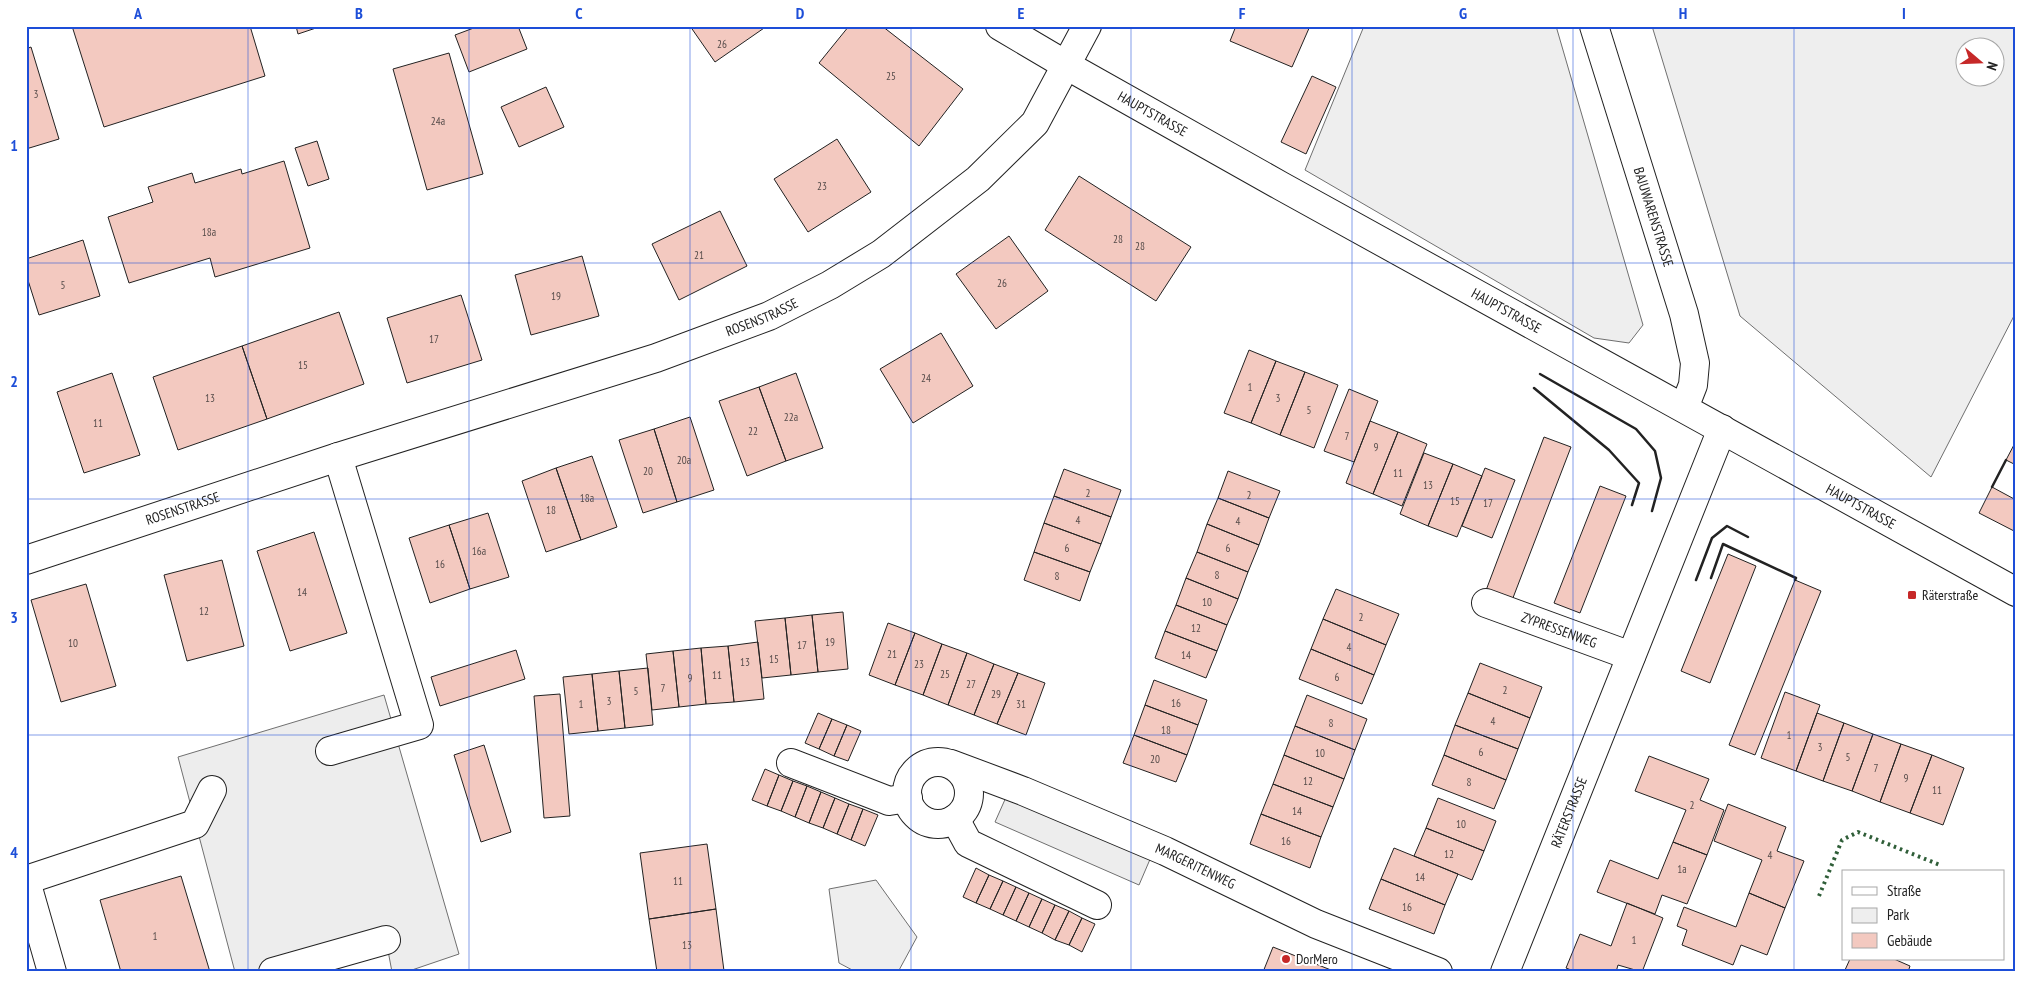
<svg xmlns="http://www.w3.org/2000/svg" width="2042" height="998" font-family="'PT Sans Narrow',sans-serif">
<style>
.green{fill:#eee;stroke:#6f6f6f;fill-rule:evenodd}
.parking{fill:#ededed;stroke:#6f6f6f}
.building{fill:#f3c9c0;stroke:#222}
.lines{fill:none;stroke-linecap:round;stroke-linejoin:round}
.minor-casing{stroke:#222;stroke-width:30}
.minor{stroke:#fff;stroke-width:28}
.hedge{stroke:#2f5e38;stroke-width:4;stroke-dasharray:2.5 4;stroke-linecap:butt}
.wall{stroke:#222;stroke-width:2.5}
.grid{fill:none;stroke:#1d4ed8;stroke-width:1;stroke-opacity:0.55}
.poi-dot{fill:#c62828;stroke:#fff;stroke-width:2}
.labels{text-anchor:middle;stroke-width:4;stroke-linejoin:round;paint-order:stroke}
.number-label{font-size:11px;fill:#564c4a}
.street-label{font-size:14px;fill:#222;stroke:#fff}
.poi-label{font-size:14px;fill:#222;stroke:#fff;text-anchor:start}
.neatline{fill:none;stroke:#1d4ed8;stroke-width:2}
.grid-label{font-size:16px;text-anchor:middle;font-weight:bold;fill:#1d4ed8}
</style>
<rect width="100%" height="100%" fill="#fff"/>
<path class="green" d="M1364,26h192l87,299 -14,18 -35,-5 -289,-168z
M1652,26h364v286l-85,165 -191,-161zM1964,48h30v30h-30z
M876,880l41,57 -19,35h-42l-17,-9 -10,-74z"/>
<path class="parking" d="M384,695l75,259 -53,18h-14l-6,-32 -113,32h-38l-57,-215z
M1007,795l144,62 -12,28 -144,-63z"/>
<path class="building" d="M72,26h178l15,50 -161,51z
M296,26h26l-24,8z
M479,26h39l9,23 -58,23 -14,-37z
M690,26h77l-52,36z
M849,26h33l81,63 -44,57 -100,-83z
M1236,26h74l-18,41 -62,-26z
M31,47l28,92 -33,10v-100z
M449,53l34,121 -56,16 -34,-121z
M1312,76l24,11 -30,67 -25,-12z
M546,87l18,40 -45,20 -18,-40z
M837,139l34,53 -63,40 -34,-53z
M317,141l12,38 -21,7 -13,-38z
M284,161l26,87 -95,29 -5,-19 -81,25 -21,-66 45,-15 -5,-15 44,-14 3,10 46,-14 1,5z
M1079,176l112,71 -35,54 -111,-71z
M720,211l27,55 -68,34 -27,-56z
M1009,236l39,55 -52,38 -40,-55z
M83,240l17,56 -61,19 -13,-41v-15z
M582,256l17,60 -68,19 -16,-60z
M461,295l21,65 -75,23 -20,-65z
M339,312l25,72 -97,35 -25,-73z
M941,333l32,53 -60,37 -33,-54z
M242,346l25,73 -89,31 -25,-73z
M1249,350l27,11 -25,62 -27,-10z
M1276,361l29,11 -25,63 -29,-12z
M1305,372l33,13 -24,63 -34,-13z
M112,373l28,82 -56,18 -27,-81z
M796,373l27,75 -37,13 -27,-74z
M759,387l27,74 -39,15 -28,-75z
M1349,389l29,12 -24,61 -30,-11z
M690,417l24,73 -37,12 -23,-73z
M1370,421l28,11 -25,62 -27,-11z
M654,429l23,73 -34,11 -24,-73z
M1398,432l29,12 -25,62 -29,-12z
M1544,437l27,10 -60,156 -26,-10z
M2016,441v24l-10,-5z
M1424,453l29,11 -25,62 -28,-12z
M592,456l25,71 -36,13 -25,-72z
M1453,464l29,12 -25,61 -29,-11z
M556,468l25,72 -35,12 -24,-71z
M1485,468l30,12 -23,58 -30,-12z
M1064,469l57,21 -10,27 -57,-21z
M1228,471l52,20 -11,27 -51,-20z
M1600,486l26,10 -46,117 -26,-10z
M1992,487l24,13v32l-37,-19z
M1054,496l57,21 -10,27 -57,-21z
M1218,498l51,20 -10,27 -52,-21z
M488,513l21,64 -39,12 -21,-64z
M1044,523l57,21 -11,28 -56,-20z
M1207,524l52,21 -11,27 -51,-20z
M449,525l21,64 -40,14 -21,-65z
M314,532l33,101 -57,18 -33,-100z
M1034,552l56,20 -10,29 -56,-21z
M1197,552l51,20 -10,27 -52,-21z
M1728,554l28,12 -46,117 -29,-12z
M222,560l22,86 -57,15 -23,-86z
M1186,578l52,21 -11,26 -51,-20z
M1795,580l26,11 -66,164 -26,-10z
M86,584l30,102 -55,16 -30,-102z
M1336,589l63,25 -13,31 -63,-26z
M1176,605l51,20 -10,26 -52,-20z
M843,612l5,57 -30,3 -6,-57z
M812,615l6,57 -27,3 -6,-57z
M785,618l6,57 -29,3 -7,-57z
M1323,619l63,26 -12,30 -63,-26z
M888,623l27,10 -20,52 -26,-10z
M1165,631l52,20 -11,27 -51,-20z
M915,633l27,11 -19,51 -28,-10z
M758,642l6,57 -30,3 -6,-56z
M942,644l25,9 -19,52 -25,-10z
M728,646l6,56 -28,2 -5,-56z
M701,648l5,56 -27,3 -6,-56z
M1311,649l63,26 -12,29 -63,-25z
M516,650l9,29 -85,27 -9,-29z
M673,651l6,56 -27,3 -6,-56z
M967,653l27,11 -20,51 -26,-10z
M1480,663l62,24 -12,31 -62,-25z
M994,664l24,9 -21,51 -23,-9z
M648,668l5,57 -28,3 -6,-57z
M619,671l6,57 -27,3 -6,-57z
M1018,673l27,10 -19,52 -29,-11z
M592,674l6,57 -29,3 -6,-57z
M1154,680l53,20 -9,25 -53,-20z
M1785,692l35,13 -24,66 -35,-13z
M1468,693l62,25 -12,31 -63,-24z
M560,694l10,122 -26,2 -10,-122z
M1307,695l60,24 -12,31 -60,-24z
M1145,705l53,20 -11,30 -53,-20z
M818,713l14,6 -13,30 -14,-6z
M1817,713l27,10 -21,58 -27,-10z
M832,719l15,6 -13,31 -15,-7z
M1844,723l29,11 -21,57 -29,-10z
M847,725l14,6 -13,30 -14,-5z
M1455,725l63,24 -12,31 -62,-25z
M1295,726l60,24 -11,29 -60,-24z
M1873,734l28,10 -21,58 -28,-11z
M1134,735l53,20 -11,27 -53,-19z
M1901,744l31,11 -22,58 -30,-11z
M484,745l27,87 -30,10 -27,-87z
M1284,755l60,24 -11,28 -60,-23z
M1444,755l62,25 -12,29 -62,-24z
M1932,755l32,13 -21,57 -33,-12z
M1649,756l60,23 -9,21 24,10 -17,45 -34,-13 13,-32 -51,-19z
M765,769l14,6 -12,31 -15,-6z
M779,775l14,6 -12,30 -14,-5z
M793,781l14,5 -12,31 -14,-6z
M1273,784l60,23 -12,30 -60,-23z
M807,786l14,6 -12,31 -14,-6z
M821,792l14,6 -12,30 -14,-5z
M835,798l14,6 -12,30 -14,-6z
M1438,798l58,23 -12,30 -58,-23z
M849,804l14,5 -12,31 -14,-6z
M1728,804l58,23 -9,24 27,10 -19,47 -36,-15 13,-33 -48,-19z
M863,809l15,6 -13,31 -14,-6z
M1261,814l60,23 -11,31 -60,-24z
M1426,828l58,23 -12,29 -58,-24z
M1673,842l34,13 -20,49 -25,-9 -7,19 -58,-22 13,-32 48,19z
M707,844l9,65 -67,10 -9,-66z
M1394,848l64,26 -13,31 -64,-26z
M976,868l13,7 -13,28 -13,-6z
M989,875l14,6 -13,28 -14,-6z
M181,876l29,96h-89l-21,-72z
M1381,879l64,26 -11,29 -65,-25z
M1003,881l13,6 -13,28 -13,-6z
M1016,887l13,6 -13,28 -13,-6z
M1029,893l13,6 -13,28 -13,-6z
M1749,893l36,15 -18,47 -26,-10 -8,20 -51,-20 5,-15 -10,-4 7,-19 52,20z
M1042,899l13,6 -13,28 -13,-6z
M1627,903l36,15 -21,54 -24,-7 -2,7h-40l-10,-4 14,-34 31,12z
M1055,905l14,6 -14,29 -13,-7z
M716,909l8,62 -67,1 -8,-53z
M1069,911l13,7 -13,27 -14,-5z
M1082,918l13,6 -13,28 -13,-7z
M1273,947l63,25h-73z
M1850,959h44l16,7 -2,6h-60l-3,-2z"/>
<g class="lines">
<g class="minor-casing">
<g id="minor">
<path id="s1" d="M1000,26l66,39 215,121 735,406"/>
<path id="s2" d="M1594,26l90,288 11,49 -2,22 -9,23"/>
<path id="s3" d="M26,560l312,-103 318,-99 113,-42 61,-31 51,-31 97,-75 57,-56 52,-97"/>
<path id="s4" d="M1486,603l145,53"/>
<path d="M330,751l89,-26 -81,-268"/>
<circle cx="938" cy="793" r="31"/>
<path d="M791,763l93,36 5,2 19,-3"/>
<path id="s5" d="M951,764l72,27 142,60 151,73 122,48"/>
<path d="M955,819l13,24 129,62"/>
<path d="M26,880l169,-56 17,-34"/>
<path d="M26,881l26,91"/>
<path d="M273,972l113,-32"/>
<path id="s6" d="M1505,972l217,-543"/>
</g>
</g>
<use href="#minor" class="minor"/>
<path class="hedge" d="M1819,896l23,-56 16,-8 82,33"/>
<path class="wall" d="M1540,374l96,55 19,22 6,27 -9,33
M1534,388l75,62 30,33 -7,22
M1992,487l14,-27
M1711,578l12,-34 73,34 -1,2
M1696,580l16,-42 15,-12 21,11"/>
</g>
<path class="grid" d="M248,26v946M469,26v946M690,26v946M911,26v946M1131,26v946M1352,26v946M1573,26v946M1794,26v946M26,263h1990M26,499h1990M26,735h1990"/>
<g class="poi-dot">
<rect x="1907" y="590" width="10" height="10" rx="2.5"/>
<circle cx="1286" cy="959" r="5"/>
</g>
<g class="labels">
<g class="number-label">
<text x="722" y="48">26</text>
<text x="891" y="80">25</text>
<text x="36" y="98">3</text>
<text x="438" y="125">24a</text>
<text x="822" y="190">23</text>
<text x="209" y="236">18a</text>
<text x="1118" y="243">28</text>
<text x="1140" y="250">28</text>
<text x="699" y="259">21</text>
<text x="1002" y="287">26</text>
<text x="63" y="289">5</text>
<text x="556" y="300">19</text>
<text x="434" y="343">17</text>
<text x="303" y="369">15</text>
<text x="926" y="382">24</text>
<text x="1250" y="391">1</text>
<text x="210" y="402">13</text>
<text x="1278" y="402">3</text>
<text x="1309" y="414">5</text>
<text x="791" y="421">22a</text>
<text x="98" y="427">11</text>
<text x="753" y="435">22</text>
<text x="1347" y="440">7</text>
<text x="1376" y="451">9</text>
<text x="684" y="464">20a</text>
<text x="648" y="475">20</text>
<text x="1398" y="477">11</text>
<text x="1428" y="489">13</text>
<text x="1088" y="497">2</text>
<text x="1249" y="499">2</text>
<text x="587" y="502">18a</text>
<text x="1455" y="505">15</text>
<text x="1488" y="507">17</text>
<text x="551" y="514">18</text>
<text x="1078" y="524">4</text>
<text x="1238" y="525">4</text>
<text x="1067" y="552">6</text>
<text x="1228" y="552">6</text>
<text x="479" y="555">16a</text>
<text x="440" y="568">16</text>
<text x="1217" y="579">8</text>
<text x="1057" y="580">8</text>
<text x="302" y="596">14</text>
<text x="1207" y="606">10</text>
<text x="204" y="615">12</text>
<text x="1361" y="621">2</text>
<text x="1196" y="632">12</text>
<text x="830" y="646">19</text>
<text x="73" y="647">10</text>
<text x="802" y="649">17</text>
<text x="1349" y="651">4</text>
<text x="892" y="658">21</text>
<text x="1186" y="659">14</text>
<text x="774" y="663">15</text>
<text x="745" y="666">13</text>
<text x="919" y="668">23</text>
<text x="945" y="678">25</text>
<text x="717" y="679">11</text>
<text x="1337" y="681">6</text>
<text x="690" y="682">9</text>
<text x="971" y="688">27</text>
<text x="663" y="692">7</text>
<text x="1505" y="694">2</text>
<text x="636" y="695">5</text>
<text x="996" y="698">29</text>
<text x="609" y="705">3</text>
<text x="1176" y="707">16</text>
<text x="581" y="708">1</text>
<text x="1021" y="708">31</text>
<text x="1493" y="725">4</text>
<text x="1331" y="727">8</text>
<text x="1166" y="734">18</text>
<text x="1789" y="739">1</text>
<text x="1820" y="751">3</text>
<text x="1481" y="756">6</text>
<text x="1320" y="757">10</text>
<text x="1848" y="761">5</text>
<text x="1155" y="763">20</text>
<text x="1876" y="772">7</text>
<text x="1906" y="782">9</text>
<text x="1308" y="785">12</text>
<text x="1469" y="786">8</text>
<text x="1937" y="794">11</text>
<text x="1692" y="809">2</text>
<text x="1297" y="815">14</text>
<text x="1461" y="828">10</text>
<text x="1286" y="845">16</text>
<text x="1449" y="858">12</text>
<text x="1770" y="859">4</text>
<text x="1682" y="873">1a</text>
<text x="1420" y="881">14</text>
<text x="678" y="885">11</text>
<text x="1407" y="911">16</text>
<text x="155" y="940">1</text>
<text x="1634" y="944">1</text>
<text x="687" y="949">13</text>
</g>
<g class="street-label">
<text dy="5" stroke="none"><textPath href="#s1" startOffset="176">HAUPTSTRASSE</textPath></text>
<text dy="5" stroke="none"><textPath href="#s2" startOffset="200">BAJUWARENSTRASSE</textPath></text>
<text dy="5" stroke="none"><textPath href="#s1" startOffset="581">HAUPTSTRASSE</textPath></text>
<text dy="5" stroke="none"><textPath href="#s3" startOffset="775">ROSENSTRASSE</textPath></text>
<text dy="5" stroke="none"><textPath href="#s1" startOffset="986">HAUPTSTRASSE</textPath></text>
<text dy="5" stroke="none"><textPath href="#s3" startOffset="165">ROSENSTRASSE</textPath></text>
<text dy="5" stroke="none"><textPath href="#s4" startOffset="78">ZYPRESSENWEG</textPath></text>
<text dy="5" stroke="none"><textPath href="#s6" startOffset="172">RÄTERSTRASSE</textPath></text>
<text dy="5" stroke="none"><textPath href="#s5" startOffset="265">MARGERITENWEG</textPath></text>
</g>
<g class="poi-label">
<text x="1922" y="600">Räterstraße</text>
<text x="1296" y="964">DorMero</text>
</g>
</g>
<rect width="2042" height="998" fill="none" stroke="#ffffff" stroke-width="55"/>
<rect x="1842" y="870" width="162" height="90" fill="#ffffff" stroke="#a7a7a7"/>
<rect x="1852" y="887" width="25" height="8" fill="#ffffff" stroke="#a7a7a7"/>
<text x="1887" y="896" font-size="15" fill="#222222">Straße</text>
<rect x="1852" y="908" width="25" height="15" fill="#eeeeee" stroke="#a7a7a7"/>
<text x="1887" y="920" font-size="15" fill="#222222">Park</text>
<rect x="1852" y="933" width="25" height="15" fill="#f3c9c0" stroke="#a7a7a7"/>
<text x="1887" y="946" font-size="15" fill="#222222">Gebäude</text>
<g transform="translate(1980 62) rotate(109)"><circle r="24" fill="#ffffff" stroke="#a7a7a7"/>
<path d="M0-4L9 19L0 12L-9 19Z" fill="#c62828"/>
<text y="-8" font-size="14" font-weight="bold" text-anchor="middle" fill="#222222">N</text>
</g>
<rect x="28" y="28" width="1986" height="942" class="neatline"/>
<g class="grid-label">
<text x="138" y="19">A</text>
<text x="359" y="19">B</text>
<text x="579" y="19">C</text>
<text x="800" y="19">D</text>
<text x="1021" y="19">E</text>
<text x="1242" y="19">F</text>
<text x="1463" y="19">G</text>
<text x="1683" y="19">H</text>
<text x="1904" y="19">I</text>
<text x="14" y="151">1</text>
<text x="14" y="387">2</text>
<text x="14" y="623">3</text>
<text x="14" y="858">4</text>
</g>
</svg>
